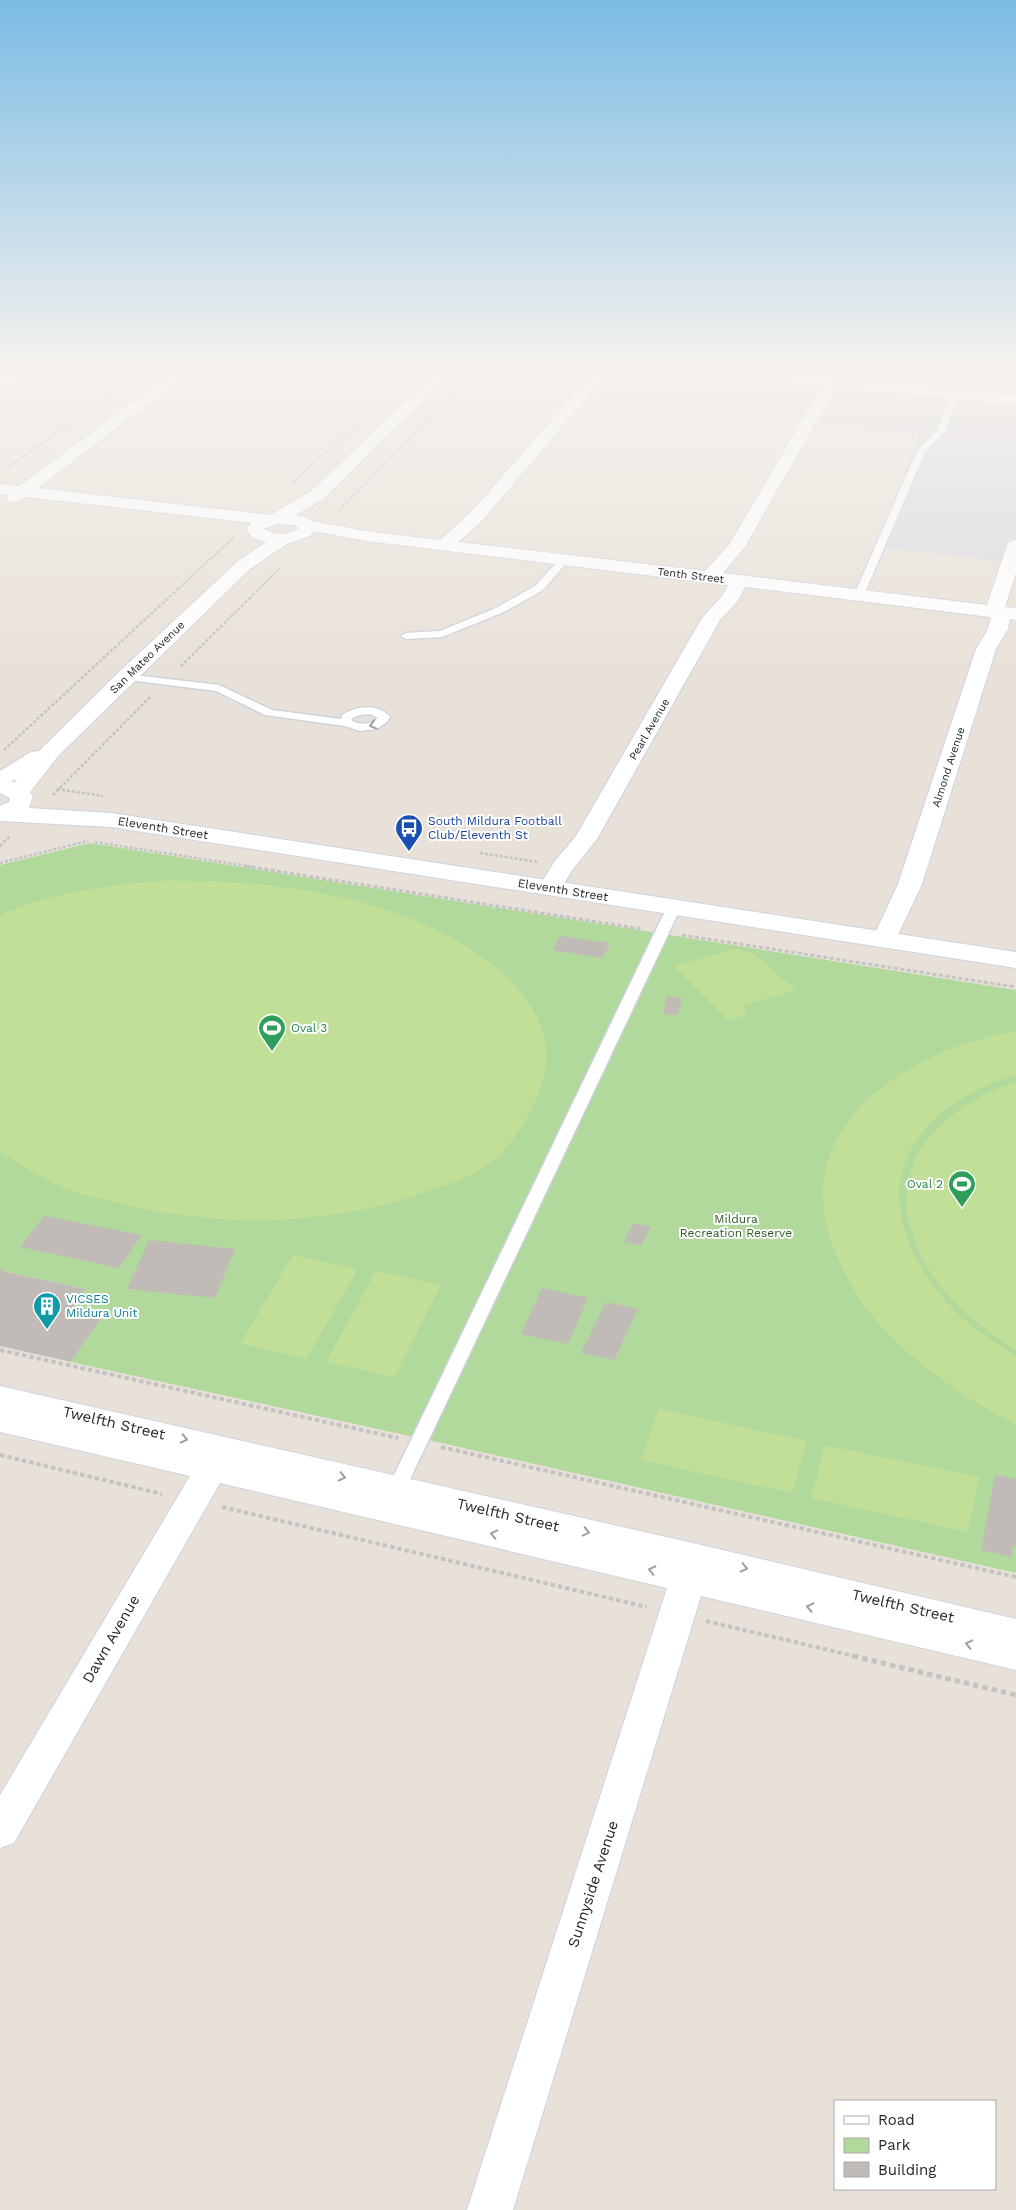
<svg xmlns="http://www.w3.org/2000/svg" width="1016" height="2210" font-family="'Work Sans',sans-serif">
<style>
.industrial{fill:#dbdae1}
.green{fill:#b1d99b}
.pitch{fill:#c2df98}
.building{fill:#c0bbb6}
.lines{fill:none;stroke-linecap:round;stroke-linejoin:round}
.service-casing{stroke:#cfd2de;stroke-width:3}
.minor-casing{stroke:#cfd2de;stroke-width:2}
.tertiary-casing{stroke:#cfd2de;stroke-width:2}
.secondary-casing{stroke:#cfd2de;stroke-width:2}
.path-far4{stroke:#c3c3c3;stroke-width:2;stroke-dasharray:2.5 1;stroke-linecap:butt}
.path-far3{stroke:#c3c3c3;stroke-width:2.5;stroke-dasharray:3 2;stroke-linecap:butt}
.path-far2{stroke:#c3c3c3;stroke-width:3;stroke-dasharray:4 2.5;stroke-linecap:butt}
.path-far1{stroke:#c3c3c3;stroke-width:4;stroke-dasharray:4.5 3;stroke-linecap:butt}
.path{stroke:#c3c3c3;stroke-width:5;stroke-dasharray:5.5 4;stroke-linecap:butt}
.service{fill:#fff;fill-rule:evenodd}
.minor{fill:#fff;fill-rule:evenodd}
.tertiary{fill:#fff;fill-rule:evenodd}
.secondary{fill:#fff;fill-rule:evenodd}
.oneway{stroke:#9e9e9e}
.labels{text-anchor:middle;stroke-width:4;stroke-linejoin:round;paint-order:stroke}
.far-street-label{font-size:11px;fill:#272727;stroke:#fff}
.transit-label{font-size:12px;fill:#164399;stroke:#fff;text-anchor:start}
.street-label{font-size:12px;fill:#272727;stroke:#fff}
.leisure-label{font-size:12px;fill:#27864d;stroke:#fff;text-anchor:start}
.park-label{font-size:12px;fill:#2d5a20;stroke:#fff}
.culture-label{font-size:12px;fill:#0d838f;stroke:#fff;text-anchor:start}
.near-street-label{font-size:15px;fill:#272727;stroke:#fff}
</style>
<rect width="100%" height="100%" fill="#e8e1d9"/>
<path class="industrial" d="M726,367h290v196l-140,-16 43,-113 -321,-32 24,-30 93,9z"/>
<path class="green" d="M90,843l926,147v583l-570,-129 -375,-82 34,-49 -31,-6 12,-18 -80,-17 -6,-4v-403z"/>
<path class="pitch" d="M156,881c69,-1 141,3 208,22 65,17 160,62 180,133 10,38 -14,82 -37,111 -19,25 -53,35 -81,45 -100,35 -214,36 -316,9 -14,-4 -29,-6 -43,-12 -23,-9 -46,-24 -67,-37v-237c50,-22 102,-29 156,-34z
M736,949l17,4 43,37 -54,16 5,9 -19,5 -54,-54z
M1016,1031v44c-119,36 -154,127 -71,225 19,23 46,40 71,56v69c-56,-30 -108,-64 -148,-114 -10,-13 -18,-28 -25,-42 -69,-133 55,-217 173,-238z
M1016,1082v269c-36,-25 -71,-51 -92,-90 -48,-87 10,-152 92,-179z
M293,1255l65,14 -51,89 -67,-14z
M376,1271l65,14 -47,92 -68,-15z
M659,1409l148,32 -15,52 -151,-33z
M825,1445l154,32 -11,55 -157,-34z"/>
<path class="building" d="M560,936l50,7 -7,15 -51,-8z
M667,996l15,2 -4,17 -15,-1z
M44,1216l98,19 -23,33 -99,-21z
M633,1223l18,4 -10,19 -17,-4z
M149,1240l86,9 -20,49 -88,-9z
M0,1268l6,4 80,17 -12,18 31,6 -34,49 -71,-16z
M542,1288l46,10 -20,46 -47,-10z
M606,1302l32,7 -24,51 -33,-7z
M995,1475l21,4v67l-3,-1 -2,12 -30,-7z"/>
<g class="lines">
<g class="service-casing">
<path id="service" d="M952,392l7,2 -14,38 -20,20 -61,143 -5,3 -4,-1 -1,-2 63,-144 20,-20z
M564,557l5,3 -26,30 -39,22 -62,25 -36,2 -5,-3 5,-3 34,-2 56,-23 39,-22 26,-28z
M125,674l94,11 53,25 69,9 1,-4c14,-9 36,-12 48,2l-3,5 -10,7 -17,2 -15,-5 -80,-11 -49,-24 -95,-12 -1,-2zM370,714l8,4c-9,7 -15,7 -26,3v-3l8,-3z
M674,903l7,4 -276,583 -2,5 -7,2 -7,-2 -2,-5 280,-583z"/>
</g>
<g class="minor-casing">
<path id="minor" d="M19,367h17l-31,22 -5,2v-12z
M181,367h16l-159,121 233,27 6,1 3,4 -3,4 -6,1 -245,-28 -11,5 -6,-1 -3,-4 2,-2 -8,-1v-10l19,2z
M598,367h15l-131,154 -24,21 247,29 24,-26 93,-159 -152,-15 -5,-1 -2,-3h52l301,28v10l-180,-18 -91,160 -22,26 264,32 20,-60 3,-4 6,-1v33l-11,34 11,1v12l-6,-1 -2,10 -12,20 -74,235 -29,61 -9,2 -9,-2 -3,-5 26,-56 78,-235 12,-20 3,-12 -246,-30 -8,15 -17,18 -123,219 -24,30 -15,24 -8,2 -8,-2 -4,-5 17,-27 21,-25 126,-218 20,-22 6,-11 -362,-44 -59,-11 -6,-1 -3,-4 3,-4 6,-1 59,11 74,9 30,-27z
M0,1386l693,157 323,76v51l-315,-74 -188,614h-46l200,-622 -447,-105 -206,360 -14,5v-53l190,-319 -190,-44v-24l28,7 -28,-7z"/>
</g>
<g class="tertiary-casing">
<path id="tertiary" d="M444,367h18l-16,11 -123,121 -27,16 12,3 9,10 -7,8 -23,8 -37,25 -191,186 -32,41 -8,2 -8,-2 -3,-5 9,-12 -17,8v-16l31,-19 8,-1 79,-78 120,-112 28,-19 -13,-4 -7,-8 7,-10 17,-5 41,-24 125,-119zM277,524l16,1 6,3c-11,7 -24,8 -35,1z"/>
</g>
<g class="secondary-casing">
<path id="secondary" d="M0,779c13,3 25,5 33,17l-4,12 82,5 905,139v16l-905,-141 -111,-6v-15l9,-4 1,-4 -10,-5z"/>
</g>
<path class="path-far4" d="M473,377l10,-10
M5,470l143,-103
M291,484l86,-78
M338,511l128,-128
M178,589l56,-52
M259,589l21,-21"/>
<path class="path-far3" d="M181,666l79,-78
M4,750l175,-162
M57,789l46,7
M53,795l97,-98
M95,842l158,25
M0,846l10,-10
M480,853l58,9
M0,863l88,-22"/>
<path class="path-far2" d="M245,866l397,63
M682,935l334,52"/>
<path class="path-far1" d="M0,1350l398,88
M441,1447l575,130
M0,1455l162,39
M222,1507l425,100
M706,1621l152,36"/>
<path class="path" d="M853,1656l163,39"/>
<use href="#service" class="service"/>
<use href="#minor" class="minor"/>
<use href="#tertiary" class="tertiary"/>
<use href="#secondary" class="secondary"/>
</g>
<defs><path id="oneway-chevron" d="M-2-3.5L2.5 0L-2 3.5" fill="none" stroke-width="1.6" stroke-linecap="round" stroke-linejoin="round" transform="scale(1.25)"/></defs>
<g class="oneway">
<use href="#oneway-chevron" transform="translate(373 725) rotate(165)"/>
<use href="#oneway-chevron" transform="translate(184 1439) rotate(13)"/>
<use href="#oneway-chevron" transform="translate(342 1477) rotate(13)"/>
<use href="#oneway-chevron" transform="translate(586 1532) rotate(13)"/>
<use href="#oneway-chevron" transform="translate(494 1534) rotate(-167)"/>
<use href="#oneway-chevron" transform="translate(744 1568) rotate(13)"/>
<use href="#oneway-chevron" transform="translate(652 1570) rotate(-167)"/>
<use href="#oneway-chevron" transform="translate(810 1607) rotate(-167)"/>
<use href="#oneway-chevron" transform="translate(969 1644) rotate(-167)"/>
</g>
<linearGradient id="sky" x2="0" y2="1"><stop stop-color="#7bbbe4"/><stop offset="0.54" stop-color="#f5f2ee"/><stop offset="1" stop-color="#f5f2ee" stop-opacity="0"/></linearGradient>
<rect width="1016" height="676" fill="url(#sky)"/>
<defs>
<g id="bus-pin" transform="scale(1.4375)"><path d="M0 17L-7.5 6A9.5 9.5 0 1 1 7.5 6Z" fill="#1a4fb4" stroke="#fff"/><path d="M-5-6H5V4H4V6H2V4H-2V6H-4V4H-5ZM-3.5-4V0h7V-4ZM-3.5 1.2v1.5H-2V1.2ZM2 1.2v1.5H3.5V1.2Z" fill="#fff"/></g>
<g id="stadium-pin" transform="scale(1.4375)"><path d="M0 17L-7.5 6A9.5 9.5 0 1 1 7.5 6Z" fill="#2e9e5b" stroke="#fff"/><path d="M0-5a6.5 5 0 1 0 0 10a6.5 5 0 1 0 0-10ZM-3.5-1.8h7v3.6h-7Z" fill="#fff"/></g>
<g id="building-pin" transform="scale(1.4375)"><path d="M0 17L-7.5 6A9.5 9.5 0 1 1 7.5 6Z" fill="#0f9aa8" stroke="#fff"/><path d="M-4-6H4V6H1V3H-1V6H-4ZM-2.5-4.3h1.7v1.8h-1.7ZM.8-4.3h1.7v1.8H.8ZM-2.5-1h1.7V.8h-1.7ZM.8-1h1.7V.8H.8Z" fill="#fff"/></g>
</defs>
<g fill-rule="evenodd">
<use href="#bus-pin" x="409" y="828"/>
<use href="#stadium-pin" x="272" y="1028"/>
<use href="#stadium-pin" x="962" y="1184"/>
<use href="#building-pin" x="47" y="1306"/>
</g>
<g class="labels">
<g class="far-street-label">
<text transform="translate(691 575) rotate(7)" y="4">Tenth Street</text>
<text transform="translate(147 657) rotate(-44)" y="4">San Mateo Avenue</text>
<text transform="translate(649 729) rotate(-60)" y="4">Pearl Avenue</text>
<text transform="translate(948 767) rotate(-72)" y="4">Almond Avenue</text>
</g>
<g class="transit-label">
<text x="428" y="825">South Mildura Football<tspan x="428" dy="14">Club/Eleventh St</tspan></text>
</g>
<g class="street-label">
<text transform="translate(163 828) rotate(9)" y="4">Eleventh Street</text>
<text transform="translate(563 890) rotate(9)" y="4">Eleventh Street</text>
</g>
<g class="leisure-label">
<text x="291" y="1032">Oval 3</text>
<text x="943" y="1188" text-anchor="end">Oval 2</text>
</g>
<g class="park-label">
<text x="736" y="1223">Mildura<tspan x="736" dy="14">Recreation Reserve</tspan></text>
</g>
<g class="culture-label">
<text x="66" y="1303">VICSES<tspan x="66" dy="14">Mildura Unit</tspan></text>
</g>
<g class="near-street-label">
<text transform="translate(114 1423) rotate(13)" y="5">Twelfth Street</text>
<text transform="translate(508 1515) rotate(13)" y="5">Twelfth Street</text>
<text transform="translate(903 1606) rotate(13)" y="5">Twelfth Street</text>
<text transform="translate(111 1639) rotate(-60)" y="5">Dawn Avenue</text>
<text transform="translate(593 1884) rotate(-72)" y="5">Sunnyside Avenue</text>
</g>
</g>
<rect x="834" y="2100" width="162" height="90" fill="#ffffff" stroke="#a9a9a9"/>
<rect x="844" y="2116" width="25" height="8" fill="#ffffff" stroke="#a9a9a9"/>
<text x="878" y="2125" font-size="15" fill="#272727">Road</text>
<rect x="844" y="2138" width="25" height="15" fill="#b1d99b" stroke="#a9a9a9"/>
<text x="878" y="2150" font-size="15" fill="#272727">Park</text>
<rect x="844" y="2162" width="25" height="15" fill="#c0bbb6" stroke="#a9a9a9"/>
<text x="878" y="2175" font-size="15" fill="#272727">Building</text>
</svg>
